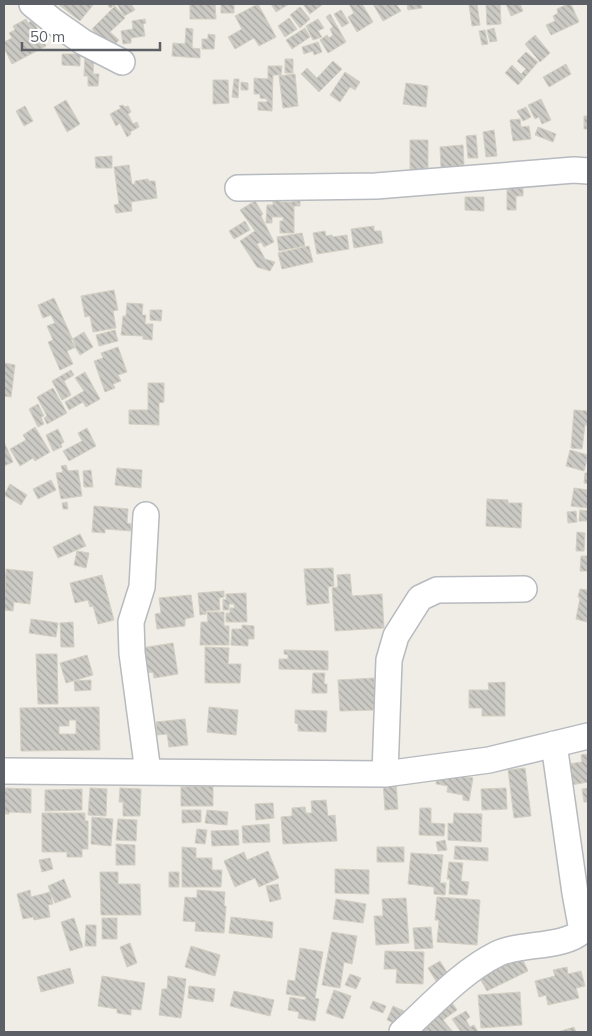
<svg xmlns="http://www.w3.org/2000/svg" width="592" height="1036" font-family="Mulish,sans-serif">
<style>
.building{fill:url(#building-back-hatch);stroke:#d4cfc3;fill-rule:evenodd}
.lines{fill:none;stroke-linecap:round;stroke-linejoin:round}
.minor-casing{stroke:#b7babf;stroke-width:28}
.minor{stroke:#fff;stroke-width:25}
</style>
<defs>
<pattern id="building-back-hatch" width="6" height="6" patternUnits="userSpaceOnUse" patternTransform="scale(1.25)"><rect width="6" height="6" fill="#cccac4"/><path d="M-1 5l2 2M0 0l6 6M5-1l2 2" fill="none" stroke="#a9a7a3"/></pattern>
</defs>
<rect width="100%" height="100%" fill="#efede5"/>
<path class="building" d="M58,4h33l2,1 -13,16z
M107,4h24l4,6 -11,6 -7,-12 -7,4z
M190,4h25l1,15h-26z
M221,4h13v9h-13z
M258,4l18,33 -17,9 -5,-8 -19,11 -7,-12 14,-8 -7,-13z
M271,4h18l-13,8z
M303,4h20l-13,10z
M349,4h13l11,18 -16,10 -9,-15 6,-4z
M373,4h23l5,7 -18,10z
M407,4h14l1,4 -14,2z
M477,4l3,21 -8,1 -3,-21z
M486,4h14l1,20 -14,1z
M506,4h14l3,7 -12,5z
M568,4h3l8,18 -28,13 -5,-10 9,-4 -2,-5 5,-3 -1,-4z
M115,6l10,12 -15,14 9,8 -8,9 -19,-20z
M300,7l10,12 -10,9 -10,-13z
M341,10l8,13 -7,4 -8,-13z
M330,14l16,28 -18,11 -8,-13 7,-5 2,3 4,-3 -3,-6 3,-2 -7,-10z
M289,18l8,11 -12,8 -7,-11z
M26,19l2,4 5,-3 13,26 -34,18 -8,-16v-6l8,-4 -3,-5 6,-3 -2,-4z
M145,19l1,4 -3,1 2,12 -14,2v5l-8,1 -2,-13 12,-2 -1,-8z
M318,19l6,9 -6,3 4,6 -9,3 -7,-14z
M186,28l7,1 -1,19 8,1v9l-28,-2 1,-13 12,1z
M305,28l5,9 -18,12 -6,-9z
M494,28l3,13 -7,1 -3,-12z
M485,30l3,14 -6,1 -3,-14z
M208,34l7,1 -1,14h-12v-10h6z
M535,35l15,18 -10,9 -15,-18z
M318,42l4,10 -8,3 -1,-4 -9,3 -2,-7z
M526,52l12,10 -20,23 -13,-12 7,-8 9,9 5,-5 -9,-8z
M62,54h18v12l-18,-1z
M85,55l9,1 -1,18h6l-1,12h-10v-10h-4z
M285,59h8v14h-8z
M333,61l9,8 -23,23 -18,-18 6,-6 10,10z
M566,64l5,10 -22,13 -6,-10z
M268,66h14l-1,9h-8l-1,36 -14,-1v-8h9v-3l-7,-1v-4h-6v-16l14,1z
M345,72l15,10 -5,8 -5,-3 -10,15 -10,-7z
M295,74l3,32 -15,2 -4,-32z
M234,79h5l-1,19 -6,-1z
M213,80h15l1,23 -16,1z
M241,82l7,1v7h-7z
M406,83l22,3 -2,21 -23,-3z
M541,99l10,21 -9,4 -3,-7 -4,2 -7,-14z
M66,100l14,24 -13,8 -13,-25z
M123,105l2,2 3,-1 3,6 -3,2 5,10 4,-2 2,5 -9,5 1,2 -4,3 -7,-14 -4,3 -6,-12 11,-6 -2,-2z
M25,106l8,15 -9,5 -8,-15z
M526,107l5,10 -8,4 -6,-10z
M584,116h4v13h-4z
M520,119l1,8 8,-1 2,13 -18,2 -3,-21z
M538,127l18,7 -3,8 -18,-7z
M494,130l3,26 -11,1 -3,-25z
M476,135l2,23h-10l-2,-22z
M410,140h18v35h-18z
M463,145l1,21 -23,1 -1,-20z
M112,156v12h-16l-1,-11z
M129,165l3,19h3v-3l13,-2 1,2h6l2,17 -26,4 1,9 -16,2 -2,-8 5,-1 -5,-37z
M507,188h16v8h-7v14h-9z
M293,195l7,1v10h-6v27h-14v-12h3v-4h-11v6h-6l1,-18h6v-5h-3l10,-3v5h13z
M465,197h19v14l-19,-1z
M255,201l8,13 -2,2 13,26 -10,5 -3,-5 -4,2 8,15 10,3 -5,9 -13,-4 -17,-26 15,-10 -15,-21z
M245,221l5,9 -16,9 -5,-8z
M374,226v5h7l2,12 -29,5 -3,-19z
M325,231l1,5 6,-1 1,2 14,-2 2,14 -32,5 -4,-21z
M302,233l3,13 -26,5 -2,-14z
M309,246l4,16 -31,7 -4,-16z
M114,290l4,20 -5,1 3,17 -23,4 -3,-16 -5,1 -4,-21z
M54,298l22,49 -9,4 6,13 -13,6 -12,-28 5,-2 -6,-14 8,-3 -4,-8 -8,3 -5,-13z
M127,303l16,1 -1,11h4l-1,9h8l-1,16 -9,-1v-3l-22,-1 2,-19h3z
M150,310h12l-1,11 -11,-1z
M115,330l3,11 -19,5 -3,-11z
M84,332l9,15 -13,8 -9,-15z
M118,347l9,25 -9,3 3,6 -8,3 2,4 -10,4 -11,-31 9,-3 -2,-5z
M4,363l11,2 -4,32 -7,-1z
M71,370l3,5 -10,6 7,14 -9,5 -10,-19z
M85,372l15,27 -14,8 -3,-5 -14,8 -4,-8 19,-11 -9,-13z
M148,383h16v19l-5,1v22l-30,-1v-14h19z
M53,388l14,25 -20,11 -3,-6 3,-2 -10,-19z
M38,404l6,12 -3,1 3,7 -6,3 -9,-18z
M574,410l14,1v14h-3l-3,24 -11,-1z
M35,427l15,25 -15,9 -2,-3 -13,8 -10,-17 16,-9 -3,-5z
M87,428l9,18 -27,15 -6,-10 19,-10 -4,-8z
M58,429l6,13 -3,2 1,3 -9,4 -7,-16z
M4,442l9,20 -9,4z
M570,450l18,5 -4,16 -18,-5z
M66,465l2,6 10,-1 4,26 -21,3 -5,-26 7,-1 -2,-6z
M117,468l25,2 -1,18 -26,-3z
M91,470l2,17h-9l-1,-16z
M585,473h3v11l-4,-1z
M51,480l5,10 -18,9 -5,-10z
M10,484l17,11 -6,10 -17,-10z
M574,488l14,2v18l-17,-2z
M487,499l21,1v3h14l-1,25 -35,-2z
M67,502l1,7h-5l-1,-6z
M94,506l34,3 -1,14 4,1v7l-26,-2v4l-13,-1z
M580,510l8,1v10h-9z
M576,511l1,11 -9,1 -1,-11z
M577,532l8,1 -1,18h-8z
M80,534l6,12 -28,12 -5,-11z
M77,551l12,2 -3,15 -12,-3z
M581,556h7v15h-8z
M333,568l1,18 -6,1 1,16 -22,2 -3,-36z
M6,569l27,3 -3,32 -16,-2 -1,9 -9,-1z
M350,574l2,22 30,-2 2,34 -49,3 -3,-43 6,-1 -1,-12z
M102,575l12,45 -16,4 -5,-18 -3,1 -2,-7 -13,3 -5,-20z
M580,589l8,1 -1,32 -11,-3 4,-21 -2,-1z
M224,591v6l-5,1 1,12 -14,1v3l-6,1 -2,-22z
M246,593l1,29h-21v-9h4v-5h5l-1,-4h-5v6h-6v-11l3,1v-6z
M191,595l3,22 -9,2v7l-28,3 -2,-15 6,-1 -2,-15z
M207,612h17v14h5v19h-29l1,-23h7z
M31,619l27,4 -2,14 -27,-4z
M73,622l1,25h-13l-1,-24z
M242,625l12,1v13h-6v7l-17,-1 1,-16h10z
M173,643l5,31 -24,4 -1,-6 -8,1 -4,-25z
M205,647l24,1 -1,16h13l-1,19h-35z
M284,650l44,1v19l-49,-1v-10h9v-4l-4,-1z
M36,654h21l1,50h-20z
M87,655l6,20 -27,8 -6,-20z
M313,673h12l-1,11h3v9h-15z
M374,678l2,32 -36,1 -2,-31z
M91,680v10l-16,1 -1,-10z
M505,682v34h-23v-8h-13v-18h20l-1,-7z
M99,707l1,43 -79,1 -1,-43zM69,720h7v14h-17v-8h10z
M209,707l29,3 -2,25 -29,-3z
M295,710l32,1 -1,21 -28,-1v-7l-3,-1z
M185,719l3,26 -19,2 -2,-13 -10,1 -1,-13z
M588,754v28l-17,3 -3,-21 14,-2 -1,-7z
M525,768l6,48 -17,2 -6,-48z
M437,773l36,5 -4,23 -6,-1v-5l-16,-3 1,-6 -12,-2z
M383,782h13l2,27 -13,1z
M213,786v20h-32v-19z
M4,788l27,1v24l-22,-1v2h-5z
M90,788l17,1 -1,27 -18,-1z
M120,788l21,1 -1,27h-17v-14h-4z
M506,788l1,21 -25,1 -1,-21z
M588,788v14h-4l-2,-13z
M82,789v21l-37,1v-21z
M326,800l2,16 7,-1 2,26 -54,3 -2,-27 11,-1v-8l13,-1 1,6h6l-1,-12z
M273,803l1,15 -18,2 -1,-16z
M420,808h11v15l14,1 -1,12 -25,-1z
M182,810h19v12l-19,1z
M207,810l21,2 -1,13 -22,-2z
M42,813h43v8h3v28h-6v8h-15v-5h-25z
M454,813l28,1 -1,28 -33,-2v-17l5,1z
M92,817l21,2 -2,27 -20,-2z
M118,819l19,1 -1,21 -20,-1z
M269,824l1,18 -27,1 -1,-17z
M197,829l10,1 -2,14 -10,-1z
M238,830l1,15 -27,1 -1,-15z
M445,840l2,10 -9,1 -2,-9z
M116,844l19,1v20h-19z
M455,846l33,2v13l-34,-2z
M182,847l14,1v10h16v12h10l-1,17h-39z
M377,847h27v15h-27z
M268,851l11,27 -20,9 -4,-9 -20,9 -11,-26 20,-9 3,8z
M411,853l32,2 -3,28h6l-1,12 -11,-1v-7l-26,-3z
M50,858l3,11 -11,3 -3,-12z
M449,862l14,1 -2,18 8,1 -2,13 -18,-1 1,-15h-3z
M335,869l34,1v24l-34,-1z
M100,872h18v12h22l1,31h-40z
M169,872h10v15h-10z
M64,879l7,18 -16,6 -7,-17z
M278,884l3,15 -11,3 -4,-16z
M30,890l1,7 19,-5 3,12 -5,1 2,12 -16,3 -1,-3 -10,2 -6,-25z
M197,890l28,2 -1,14h2l-2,27 -29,-2 1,-9 -13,-1 2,-24 12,1z
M437,897l43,3 -3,45 -40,-3 2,-22h-4z
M406,898l3,45 -33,2 -2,-29h9l-1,-17z
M336,899l30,5 -3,19 -30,-4z
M231,917l42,5 -1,16 -43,-5z
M74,918l9,29 -13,4 -9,-29z
M102,918h15v21h-15z
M86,925h10v21h-11z
M431,927l2,21 -18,1 -2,-21z
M332,932l25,4 -5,28 -8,-2 -4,26 -18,-3z
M130,943l7,20 -10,4 -7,-20z
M191,946l29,9 -5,21 -30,-9z
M300,948l23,4 -8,46 4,1 -4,22 -17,-3 1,-6 -11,-2 2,-13 15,3 1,-3 -20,-3 2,-14 7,1z
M385,951l39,1 -1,32 -27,-1 1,-14h-13z
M520,954l8,17 -41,20 -9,-16z
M440,961l8,13 -12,7 -8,-13z
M567,967l1,7 13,-3 4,15 -9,2 3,10 -31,7 -2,-10 -7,2 -4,-16 20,-5 -2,-6z
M70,968l4,15 -33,9 -4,-15z
M350,974l11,4 -5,11 -11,-4z
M102,976l43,7 -4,27 -10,-1v6l-14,-2v-4l-19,-3z
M168,976l18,3 -5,39 -22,-3 3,-26h5z
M189,986l26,3 -2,13 -25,-4z
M334,990l17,6 -8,23 -17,-6z
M234,991l40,9 -4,16 -40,-10z
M520,992l2,33 -41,3 -3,-33z
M373,1001l13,5 -3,7 -13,-5z
M451,1001l6,9 -14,10 10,12h-34z
M393,1006l11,5 -6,14 -11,-5z
M466,1011l4,6 -4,3 4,7 4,-2 4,7h-17l-9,-13z
M574,1027l2,5h-18z"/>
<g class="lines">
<g class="minor-casing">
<path id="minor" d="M32,4l21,17 30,21 39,20
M238,188l138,-2 198,-16 14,1
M146,515l-4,72 -11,35 1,31 16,119
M554,744l21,149 7,38
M4,771l381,3 104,-14 99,-24
M385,774l4,-114 7,-24 24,-38 17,-8 87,-1
M402,1032c30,-27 59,-60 95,-78 22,-11 68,-6 85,-23 2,-3 4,-7 6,-10"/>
</g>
<use href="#minor" class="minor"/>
</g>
<rect width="592" height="1036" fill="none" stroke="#5c6066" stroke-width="10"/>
<path d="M22 42v8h138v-8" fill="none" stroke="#5c6066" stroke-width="2.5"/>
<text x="30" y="42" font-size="15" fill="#5c6066" stroke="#ffffff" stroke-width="4" paint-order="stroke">50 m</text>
</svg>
